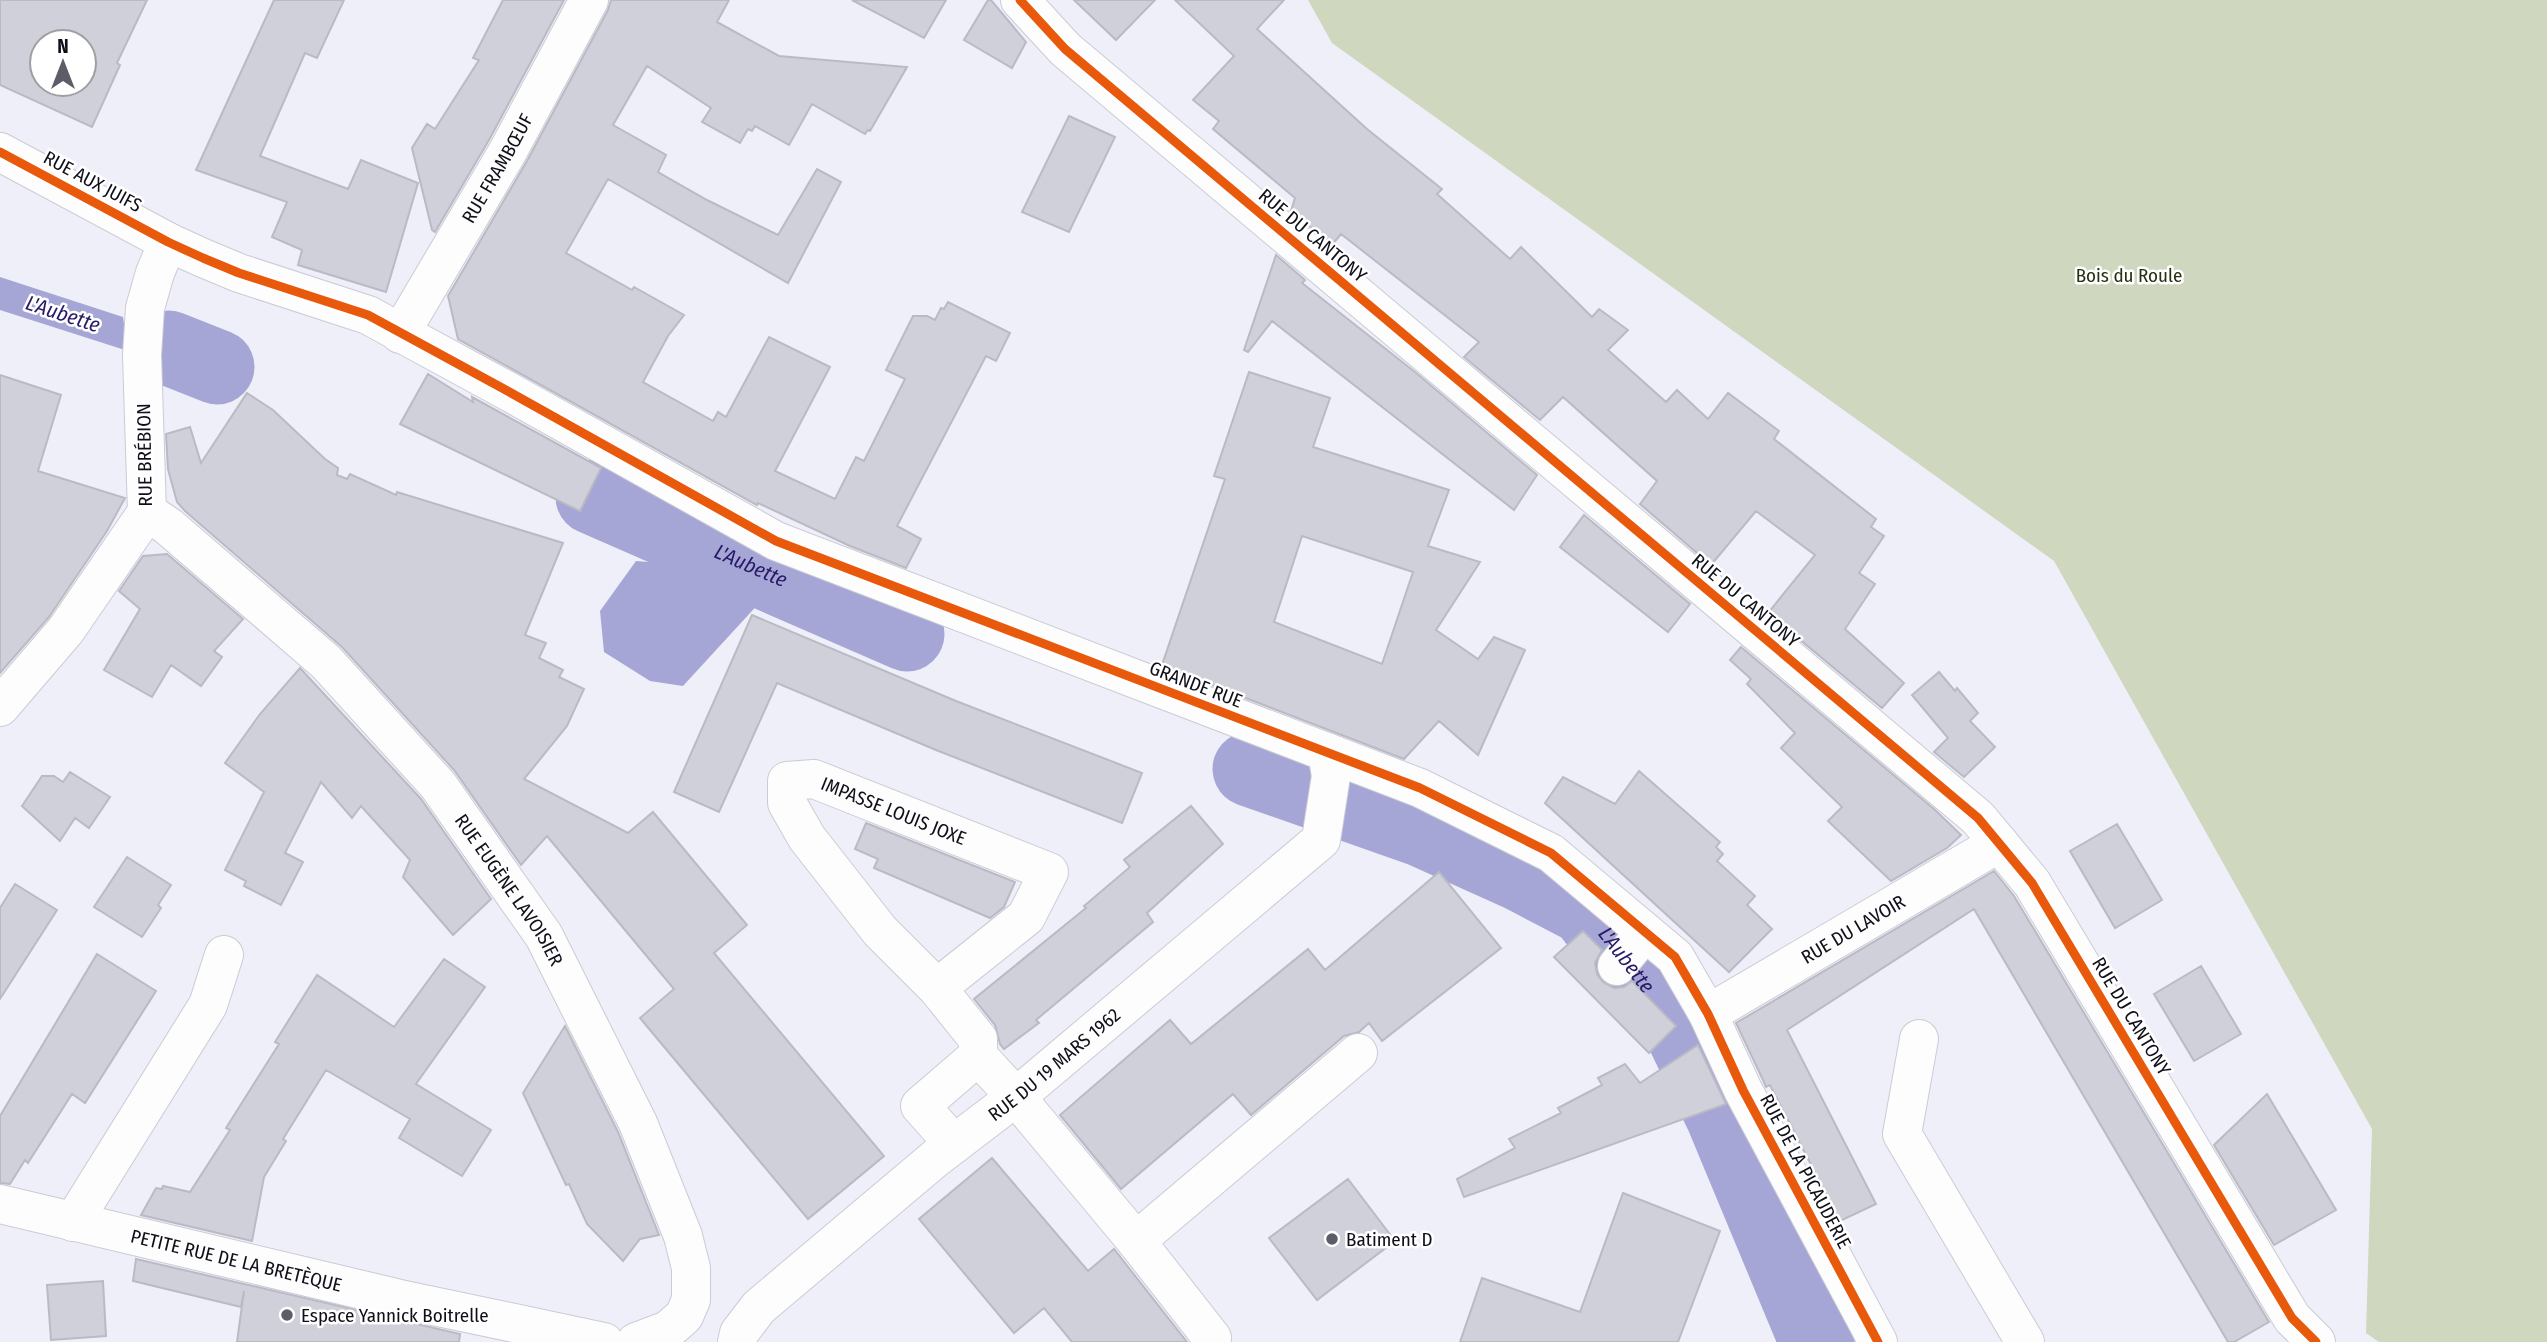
<svg xmlns="http://www.w3.org/2000/svg" width="2547" height="1342" font-family="'Fira Sans Condensed',sans-serif">
<style>
.green{fill:#cfd8bf}
.water{fill:#a6a6d6}
.lines{fill:none;stroke-linecap:round;stroke-linejoin:round}
.river{stroke:#a6a6d6;stroke-width:75}
.building{fill:#d0d0da;stroke:#b9bac4;stroke-width:2;fill-rule:evenodd}
.minor-casing{stroke:#cbcbd5;stroke-width:40}
.minor{stroke:#fdfdfe;stroke-width:38}
.cycleway-casing{stroke:#fff;stroke-width:13}
.cycleway{stroke:#e8590c;stroke-width:9}
.poi-dot{fill:#5d5d68;stroke:#fff;stroke-width:2.5}
.labels{text-anchor:middle;stroke-width:5;stroke-linejoin:round;paint-order:stroke}
.street-label{font-size:19px;fill:#0f0f19;stroke:#fff}
.park-label{font-size:19px;fill:#283011;stroke:#fff}
.poi-label{font-size:19px;fill:#0f0f19;stroke:#fff;text-anchor:start}
.water-label{font-size:21px;font-style:italic;fill:#281a67;stroke:#fff}
</style>
<rect width="100%" height="100%" fill="#efeffa"/>
<path class="green" d="M1308,0h1239v1342h-168l-13,-9 6,-204 -318,-568 -722,-518z"/>
<path class="water" d="M0,277l123,40 5,34 -128,-41z
M636,561l38,3 88,36 -79,86 -33,-5 -46,-29 -4,-41z"/>
<g class="lines">
<g class="river">
<path d="M169,348l48,19"/>
<path id="s1" d="M593,497l314,137"/>
<path id="s2" d="M1250,769l171,60 100,45 65,34 97,125 40,83 94,226"/>
</g>
</g>
<path class="building" d="M0,0h147l-30,63 3,2 -28,62 -92,-42zM42,42h42v42h-42z
M274,0h70l-27,58 -12,-5 -45,103 88,33 13,-29 57,23 -32,109 -88,-27 4,-15 -30,-13 15,-35 -91,-32z
M503,0h61l-75,140 -54,92 -3,-2 -20,-82 15,-24 8,5 44,-69 -6,-2z
M611,0h118l-12,22 62,34 128,11 -37,64 -2,-1 -3,4 -53,-30 -23,41 -34,-19 -3,5 -4,-2 -8,14 -38,-21 9,-14 -64,-42 -34,59 53,30 -8,17 49,28 71,35 39,-66 24,13 -53,101 -180,-104 -42,74 66,37 2,-3 50,28 -16,21 -25,46 70,39 5,-9 8,5 43,-80 61,30 -55,104 60,28 21,-42 8,4 41,-82 -19,-9 27,-54h14l8,4 6,-12 3,1 4,-7 62,31 -14,28 -10,-5 -89,170 24,13 -15,29 -56,-22 -92,-43 -1,2 -299,-166 -10,-43 79,-135 81,-151z
M852,0h94l-22,38z
M988,0h3l35,42 -14,26 -48,-28z
M1074,0h81l-39,40z
M1175,0h109l-27,29 110,100 75,60 -5,5 73,65 11,-12 71,70 7,-8 29,21 -20,20 58,52 11,-12 31,29 20,-26 51,38 -5,8 102,80 -5,8 13,9 -25,37 16,11 -30,45 59,54 -22,25 -114,-95 47,-58 -59,-44 -45,54 -71,-61 17,-23 -94,-84 -23,23 -76,-63 15,-15 -138,-108 -9,11 -41,-34 4,-13 -82,-69 6,-8 -26,-21 41,-44z
M1069,116l46,21 -46,95 -47,-20z
M1276,255l29,25 -3,3 113,89 122,103 -23,35 -242,-189 -24,31 -4,-2z
M1249,372l81,26 -17,49 136,43 -21,56 52,16 -44,68 42,29 16,-22 31,13 -47,105 -39,-34 -35,38 -239,-92 -2,-5 62,-183 -11,-3zM1302,536l111,36 -31,92 -108,-42z
M428,374l45,28 -1,-5 129,71 -21,43 -180,-87z
M0,375l61,20 -23,76 87,27 -18,33 -58,86 -49,56z
M247,393l26,17 52,49 13,9 -1,7 10,4 3,-5 46,21 1,-3 166,51 -38,92 21,8 -7,15 24,12 -4,7 25,12 -17,37 -43,53 104,54 25,-21 94,113 -33,28 170,203 -76,63 -168,-201 34,-29 -127,-153 -26,29 -67,-95 -112,-123 -157,-136 -8,-9 -9,-33 -2,-35 24,-7 11,36z
M1584,515l106,89 -22,28 -108,-85z
M167,554l76,65 -29,32 8,6 -21,29 -30,-21 -19,32 -48,-27 36,-61 -21,-18 24,-35z
M752,615l204,86 186,72 -20,50 -186,-73 -159,-67 -58,129 -45,-20z
M1741,647l193,162 27,26 -14,13 -56,33 -63,-60 14,-14 -61,-59 14,-15 -48,-49 4,-5 -21,-19z
M300,668l121,131 70,100 -38,36 -50,-58 7,-17 -49,-54 -9,12 -31,-36 -36,71 18,9 -22,43 -37,-19 2,-5 -21,-11 39,-78 -39,-29 35,-49z
M1939,672l16,19 2,-3 21,25 -8,8 25,26 -31,30 -30,-25 14,-14 -36,-43z
M1639,771l81,71 -4,5 7,7 -6,7 38,35 -8,9 25,24 -43,43 -184,-169 18,-26 52,27z
M70,772l40,25 -21,31 -14,-10 -15,23 -38,-35 20,-30h12l9,6z
M1191,806l32,38 -76,69 6,9 -117,98 3,3 -35,26 -4,-5 -5,-19 -21,-26 112,-91 -2,-2 46,-39 -6,-7z
M866,823l149,59 -11,25 -14,11 -116,-50 4,-9 -23,-10z
M2117,824l45,76 -47,28 -45,-77z
M127,857l44,28 -13,20 3,3 -19,29 -48,-30z
M1994,871l20,25 255,426 -35,20h-6l-254,-433 -187,121 89,174 -36,17 -70,-136 -4,2 -3,-7 -27,-57z
M1439,872l62,76 -119,93 -13,-18 -10,9 -15,4 -93,79 -18,-21 -112,95 -61,-74 110,-95 21,24 117,-95 17,21z
M15,884l42,26 -57,89v-91z
M1583,931l19,19 -7,13 2,11 6,8 11,6 10,-1 8,-6 44,45 -27,27 -95,-96z
M97,954l59,37 -71,112 -13,-9 -44,69 -3,-3 -15,24 -10,-1v-67z
M444,959l41,28 -69,97 75,46 -29,46 -63,-38 11,-19 -84,-49 -43,69 3,2 -22,36 -12,64 -111,-26 15,-27 6,1 1,-3 27,6 40,-62 -4,-2 53,-84 -4,-2 42,-67 77,52z
M2201,966l40,68 -47,27 -40,-67z
M565,1026l53,106 41,103 -19,4 -17,22 -36,-37 -18,-40 -3,1 -43,-92z
M1698,1045l28,59 -262,93 -7,-18 58,-31 -6,-9 52,-26 -3,-5 44,-23 -4,-7 27,-14 15,19z
M2267,1094l69,116 -62,35 -60,-100z
M992,1158l96,113 26,-22 73,93h-115l-28,-34 -30,25 -95,-114z
M1348,1179l47,62 -78,59 -48,-62z
M1623,1193l97,38 -42,111h-218l22,-64 98,34z
M136,1259l324,75 -1,8h-222l7,-51 -3,16 -108,-26z
M103,1281l3,55 -55,4 -4,-55z"/>
<g class="lines">
<g class="minor-casing">
<g id="minor">
<path d="M1020,0l45,49 913,769 54,65 260,435 24,24"/>
<path d="M0,152l168,90 35,16 36,15 129,42 136,74 272,152 644,247 131,65 124,104 33,57 35,76 135,252"/>
<path id="s3" d="M400,334l108,-183 81,-151"/>
<path id="s4" d="M147,512l21,14 158,136 112,123 106,151 94,187 45,113 8,32v32l-7,16 -16,14 -32,12"/>
<path d="M0,707l66,-77 81,-118 -5,-157 3,-47 10,-35 13,-31"/>
<path d="M1617,966l28,-34"/>
<path id="s5" d="M937,988l-57,-57 -73,-93 -20,-35v-22l27,-2 235,93 -23,45 -89,71 41,51v17"/>
<path id="s6" d="M1708,1014l291,-171"/>
<path d="M1919,1039l-17,95 123,208"/>
<path d="M954,1144l-34,-38 58,-50 38,41 120,144 222,-188"/>
<path id="s7" d="M0,1204l400,95 204,43"/>
<path d="M73,1222l135,-217 16,-50"/>
<path d="M1136,1241l76,97"/>
<path id="s8" d="M737,1342l2,-9 20,-26 178,-150 79,-60 305,-257 10,-64 -4,-24"/>
</g>
</g>
<use href="#minor" class="minor"/>
<g class="cycleway-casing">
<path id="cycleway" d="M1020,0l45,49 913,769 54,65 260,435 24,24
M0,152l168,90 35,16 36,15 129,42 136,74 272,152 644,247 131,65 124,104 33,57 35,76 135,252"/>
</g>
<use href="#cycleway" class="cycleway"/>
</g>
<g class="poi-dot">
<circle cx="1332" cy="1239" r="7"/>
<circle cx="287" cy="1315" r="7"/>
</g>
<g class="labels">
<g class="street-label">
<text dy="7" stroke="none"><textPath href="#s3" startOffset="192">RUE FRAMBŒUF</textPath></text>
<text transform="translate(93 181) rotate(28)" y="7">RUE AUX JUIFS</text>
<text transform="translate(1313 235) rotate(40)" y="7">RUE DU CANTONY</text>
<text transform="translate(144 455) rotate(-91)" y="7">RUE BRÉBION</text>
<text transform="translate(1746 600) rotate(40)" y="7">RUE DU CANTONY</text>
<text transform="translate(1196 684) rotate(21)" y="7">GRANDE RUE</text>
<text dy="7" stroke="none"><textPath href="#s5" startOffset="374">IMPASSE LOUIS JOXE</textPath></text>
<text dy="7" stroke="none"><textPath href="#s4" startOffset="527">RUE EUGÈNE LAVOISIER</textPath></text>
<text dy="7" stroke="none"><textPath href="#s6" startOffset="168">RUE DU LAVOIR</textPath></text>
<text transform="translate(2132 1016) rotate(59)" y="7">RUE DU CANTONY</text>
<text dy="7" stroke="none"><textPath href="#s8" startOffset="424">RUE DU 19 MARS 1962</textPath></text>
<text transform="translate(1806 1171) rotate(62)" y="7">RUE DE LA PICAUDERIE</text>
<text dy="7" stroke="none"><textPath href="#s7" startOffset="243">PETITE RUE DE LA BRETÈQUE</textPath></text>
</g>
<g class="park-label">
<text x="2129" y="282">Bois du Roule</text>
</g>
<g class="poi-label">
<text x="1346" y="1246">Batiment D</text>
<text x="301" y="1322">Espace Yannick Boitrelle</text>
</g>
<g class="water-label">
<text transform="translate(63 314) rotate(18)" y="7">L'Aubette</text>
<text dy="7" stroke="none"><textPath href="#s1" startOffset="172">L'Aubette</textPath></text>
<text dy="7" stroke="none"><textPath href="#s2" startOffset="430">L'Aubette</textPath></text>
</g>
</g>
<g transform="translate(63 63)"><circle r="33" fill="#ffffff" stroke="#9f9fa3" stroke-width="2"/>
<path d="M0-5L12 26L0 18L-12 26Z" fill="#5d5d68"/>
<text y="-10" font-size="19" font-weight="bold" text-anchor="middle" fill="#0f0f19">N</text>
</g>
</svg>
